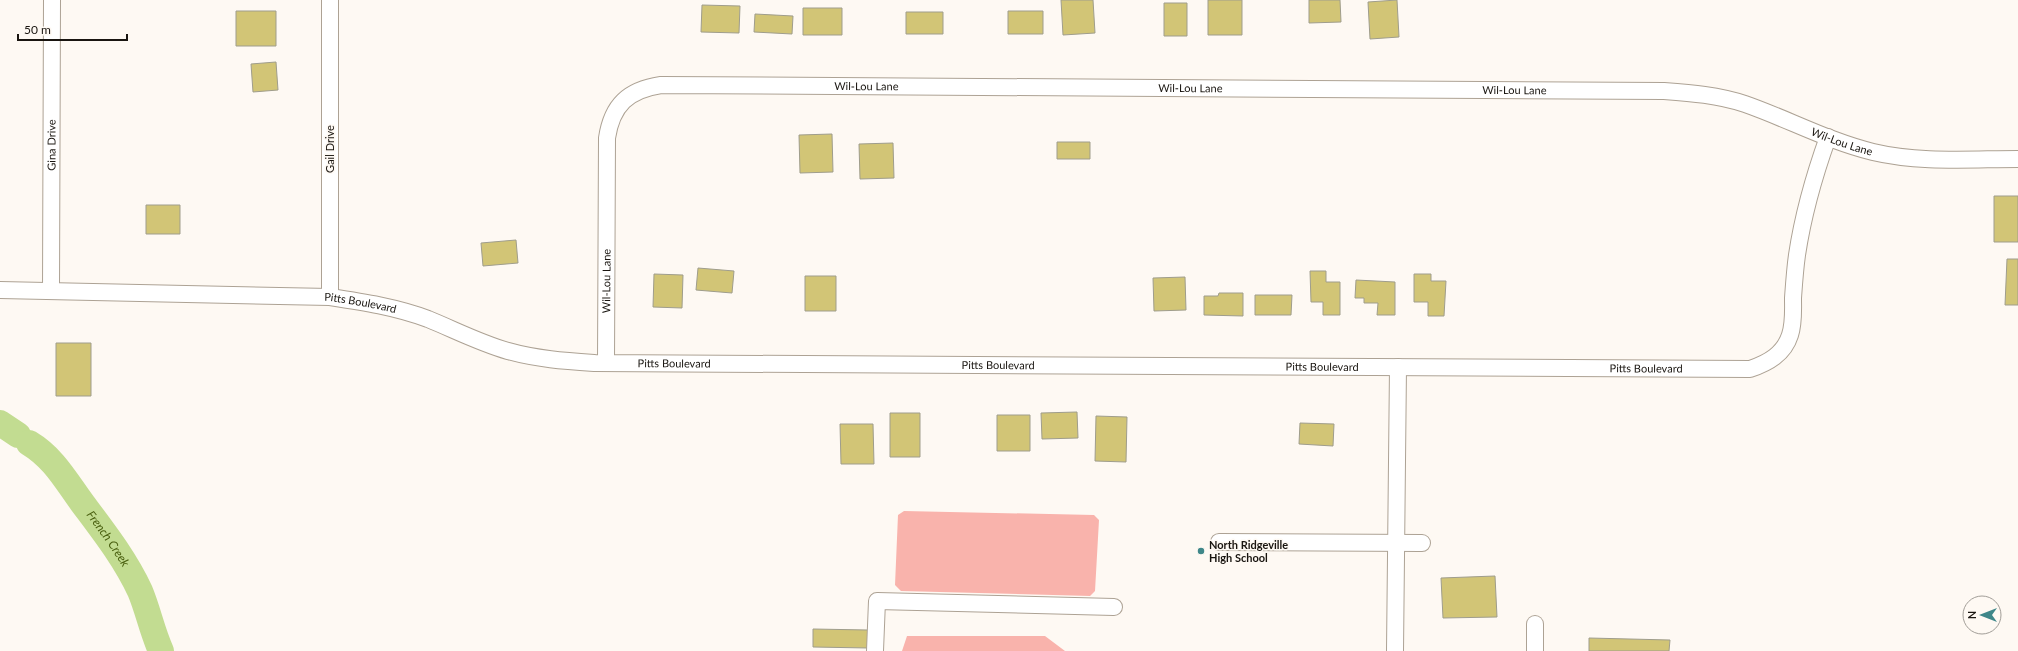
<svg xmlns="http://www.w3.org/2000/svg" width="2018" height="651" font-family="Lato,sans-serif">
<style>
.green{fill:#f9b3ac}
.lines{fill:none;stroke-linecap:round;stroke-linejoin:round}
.river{stroke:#c2dc91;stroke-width:26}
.building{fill:#d2c576;stroke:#9f9d8c}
.minor-casing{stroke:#ada294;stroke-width:18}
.minor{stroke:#fff;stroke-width:16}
.poi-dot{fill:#3f8789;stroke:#fef9f3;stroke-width:1.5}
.labels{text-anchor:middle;stroke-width:3;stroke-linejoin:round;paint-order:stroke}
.street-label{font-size:11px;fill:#191510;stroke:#fef9f3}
.poi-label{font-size:11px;font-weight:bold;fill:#191510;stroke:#fef9f3;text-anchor:start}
.water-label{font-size:12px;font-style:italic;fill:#4a6010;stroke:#fef9f3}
</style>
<rect width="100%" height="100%" fill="#fef9f3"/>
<path class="green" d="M904,511l190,4 5,5 -4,71 -5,5 -189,-5 -6,-6 3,-70z
M907,636h138l20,15h-163z"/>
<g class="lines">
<g class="river">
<path d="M0,423l18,12"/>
<path id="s1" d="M29,443c25,15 37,38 54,61 21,28 42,55 57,87 8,19 12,40 21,60"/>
</g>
</g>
<path class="building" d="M1061,0h32l2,33 -32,2z
M1208,0h34v35h-34z
M1309,0h31l1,22 -32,1z
M1397,0l2,37 -29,2 -2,-37z
M1164,3h23v33h-23z
M702,5l38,1 -1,27 -38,-1z
M803,8h39v27h-39z
M236,11h40v35h-40z
M1008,11h35v23h-35z
M906,12h37v22h-37z
M755,14l38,2 -1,18 -38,-2z
M276,62l2,28 -25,2 -2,-28z
M832,134l1,38 -33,1 -1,-38z
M1057,142h33v17h-33z
M893,143l1,35 -34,1 -1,-35z
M1994,196h24v46h-24z
M146,205h34v29h-34z
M516,240l2,23 -35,3 -2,-23z
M2007,259h11v46h-13z
M698,268l36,3 -2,22 -36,-3z
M1310,271h16v11h14v33h-17v-13h-12z
M654,274l29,1 -1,33 -29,-1z
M1414,274h17v7h15l-2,35h-16v-14h-14z
M805,276h31v35h-31z
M1185,277l1,33 -32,1 -1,-33z
M1356,280l39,2v33h-18l1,-12h-14v-5h-9z
M1219,293h24v23l-39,-1v-19h14z
M1255,295h37l-1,20h-36z
M56,343h35v53h-35z
M1077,412l1,26 -36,1 -1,-26z
M890,413h30v44h-30z
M997,415h33v36h-33z
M1096,416l31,1 -1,45 -31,-1z
M1300,423l34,1 -1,22 -34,-2z
M840,424h33l1,40h-33z
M1495,576l2,41 -54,1 -2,-40z
M813,629l55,1v18l-55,-1z
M1589,638l81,2 -1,11h-80z"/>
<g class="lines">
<g class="minor-casing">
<g id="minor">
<path id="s2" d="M0,290l330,7c33,5 66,10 98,22 27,11 52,24 80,32 28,8 58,10 87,12l1155,6c18,-6 34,-15 40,-34 4,-12 3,-25 3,-37 1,-14 2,-29 4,-43 6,-40 17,-79 31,-118"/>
<path id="s3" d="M51,291l1,-291"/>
<path d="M330,297v-297"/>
<path id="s4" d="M606,363l1,-225c5,-33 21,-48 54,-53l1003,6c27,2 54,4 81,13 43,15 83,37 128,48 46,11 97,7 145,7"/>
<path d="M1219,542l203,1"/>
<path d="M1535,624v27"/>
<path d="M875,651l2,-50 237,6"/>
<path d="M1395,651l3,-284"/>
</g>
</g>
<use href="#minor" class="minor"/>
</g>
<circle class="poi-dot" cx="1201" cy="551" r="4"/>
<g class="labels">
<g class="street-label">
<text dy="4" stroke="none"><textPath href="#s4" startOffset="513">Wil-Lou Lane</textPath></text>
<text dy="4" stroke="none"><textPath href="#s4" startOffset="837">Wil-Lou Lane</textPath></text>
<text dy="4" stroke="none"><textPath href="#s4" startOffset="1161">Wil-Lou Lane</textPath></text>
<text dy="4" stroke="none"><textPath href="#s4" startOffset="1497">Wil-Lou Lane</textPath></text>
<text dy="4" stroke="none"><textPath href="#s3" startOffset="146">Gina Drive</textPath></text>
<text transform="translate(330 149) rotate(-90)" y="4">Gail Drive</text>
<text dy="4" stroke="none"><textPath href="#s4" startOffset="82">Wil-Lou Lane</textPath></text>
<text dy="4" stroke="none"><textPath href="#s2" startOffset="361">Pitts Boulevard</textPath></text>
<text dy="4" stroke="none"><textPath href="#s2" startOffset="684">Pitts Boulevard</textPath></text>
<text dy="4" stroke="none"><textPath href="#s2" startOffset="1008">Pitts Boulevard</textPath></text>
<text dy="4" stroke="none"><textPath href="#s2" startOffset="1332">Pitts Boulevard</textPath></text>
<text dy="4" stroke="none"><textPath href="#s2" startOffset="1656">Pitts Boulevard</textPath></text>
</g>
<g class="poi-label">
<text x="1209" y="549">North Ridgeville<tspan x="1209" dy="13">High School</tspan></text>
</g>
<g class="water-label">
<text dy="4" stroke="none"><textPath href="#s1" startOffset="125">French Creek</textPath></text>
</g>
</g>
<g transform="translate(1982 615) rotate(270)"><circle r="19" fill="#fef9f3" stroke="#a29e98"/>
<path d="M0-3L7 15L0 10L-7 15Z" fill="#3f8789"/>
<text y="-6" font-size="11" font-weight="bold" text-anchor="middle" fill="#191510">N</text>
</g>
<path d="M18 34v6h109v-6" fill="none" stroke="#191510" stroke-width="2"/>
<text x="24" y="34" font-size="12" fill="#191510" stroke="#fef9f3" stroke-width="3" paint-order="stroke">50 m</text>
</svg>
